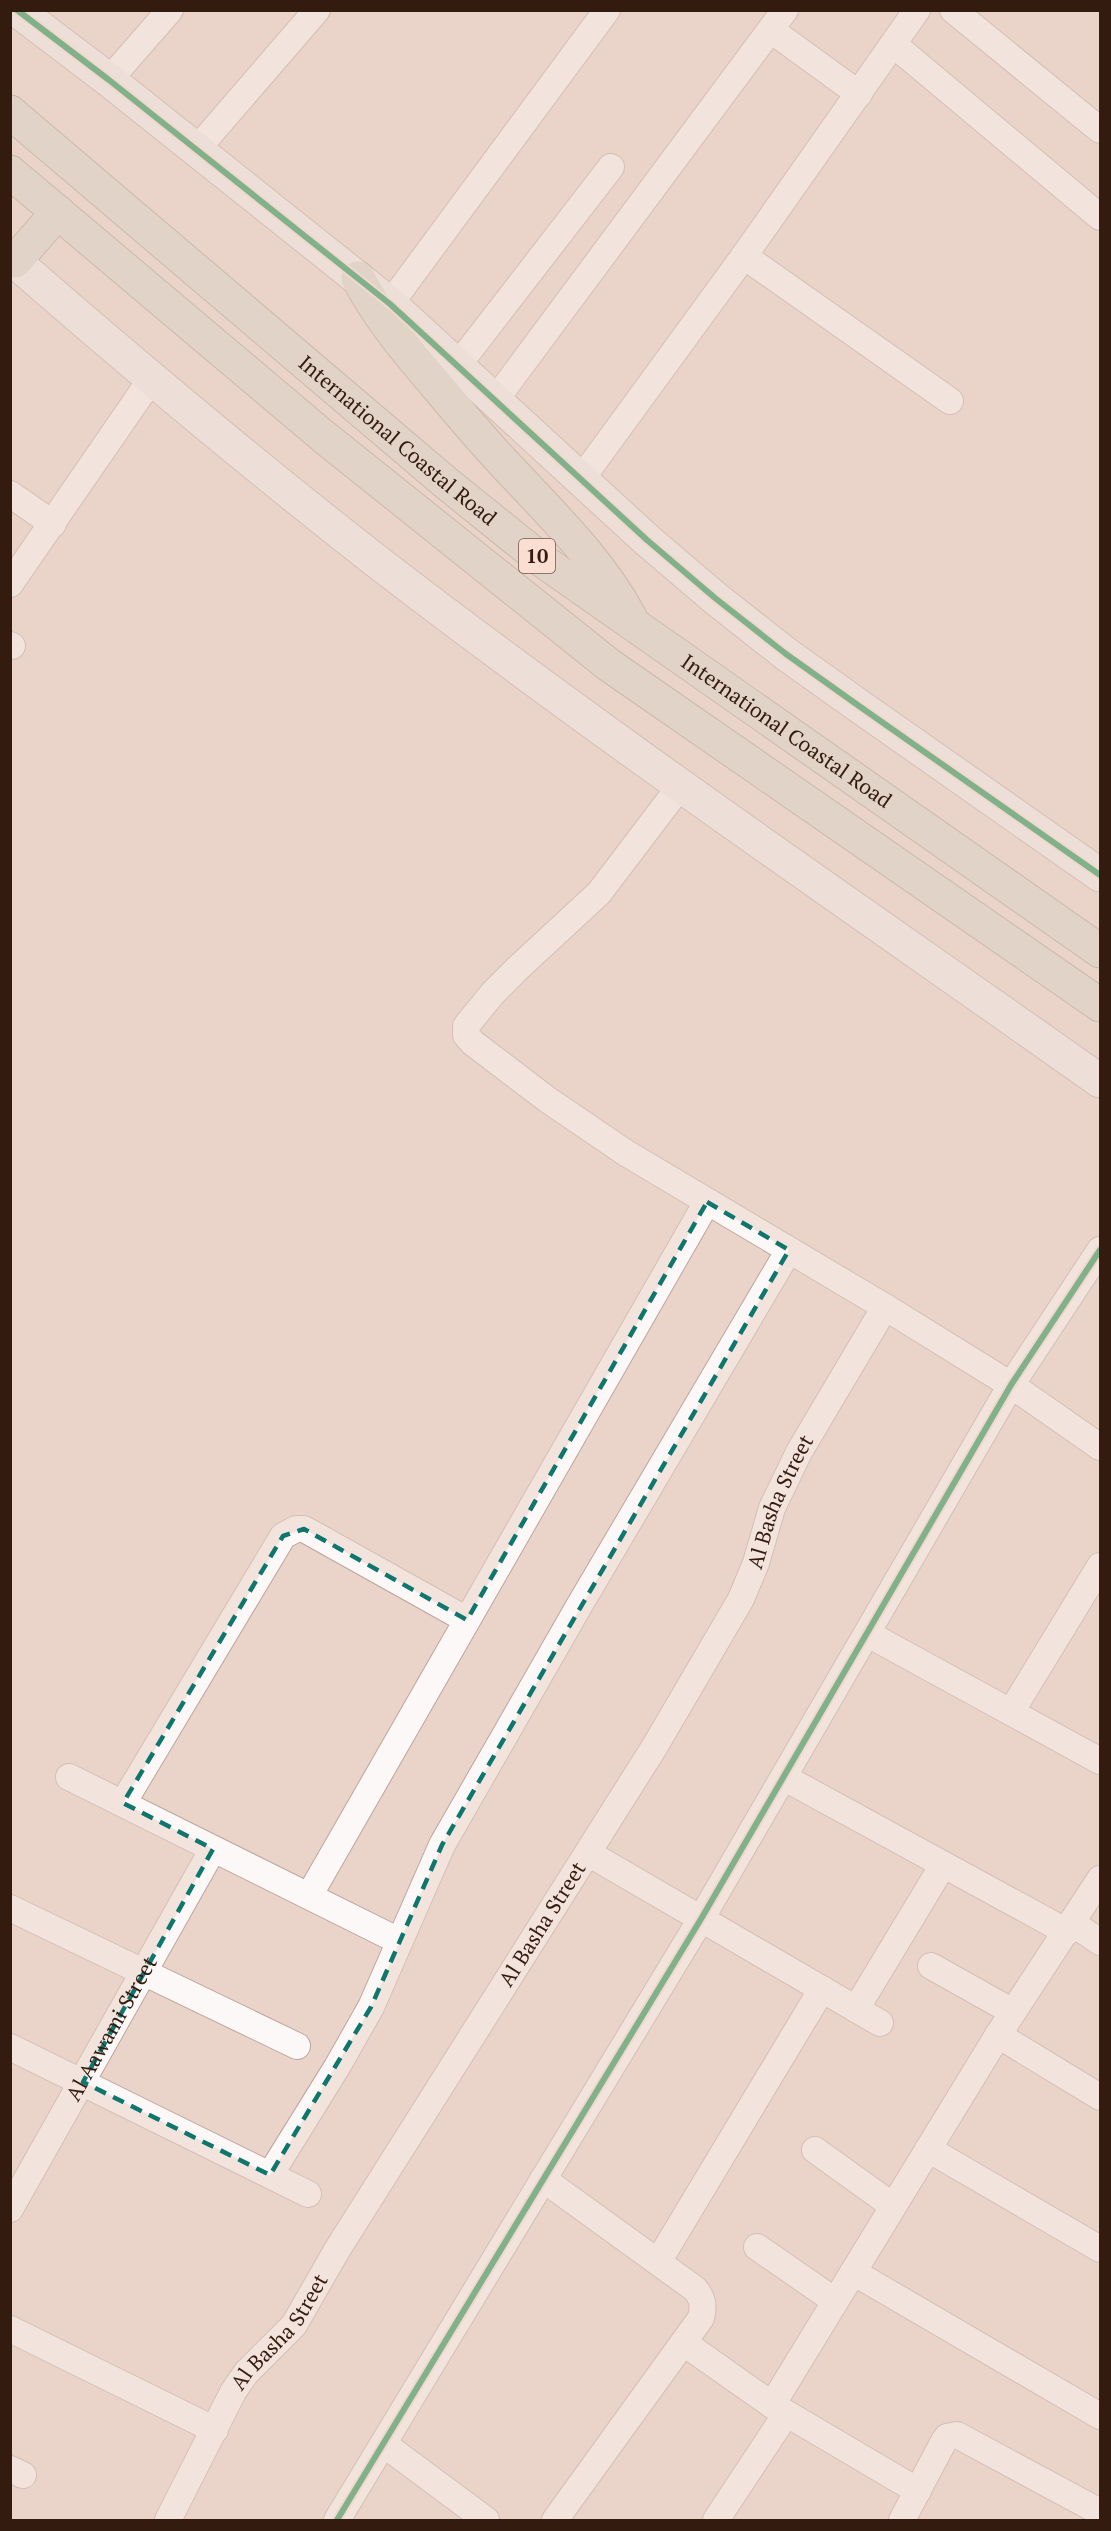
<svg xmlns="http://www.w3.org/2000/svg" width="1111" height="2531" font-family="'PT Serif',serif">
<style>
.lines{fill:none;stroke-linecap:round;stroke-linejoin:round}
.street-casing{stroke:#bca69c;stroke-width:28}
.secondary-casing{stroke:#bca69c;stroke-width:35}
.highway-casing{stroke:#a69987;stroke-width:35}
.street{stroke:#fcf8f7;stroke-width:26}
.secondary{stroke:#f1ede8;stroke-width:33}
.highway{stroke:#d7d3c6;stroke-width:33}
.cycleway-casing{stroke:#fbded2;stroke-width:10}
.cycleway{stroke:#00873e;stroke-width:6}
.marked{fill:none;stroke:#0f766e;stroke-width:4.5;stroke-dasharray:12 8;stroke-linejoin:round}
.labels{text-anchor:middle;stroke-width:5;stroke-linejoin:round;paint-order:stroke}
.shield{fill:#fbded2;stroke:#70564a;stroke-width:1.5}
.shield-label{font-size:20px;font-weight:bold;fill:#341b0f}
.street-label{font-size:21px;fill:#341b0f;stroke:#fbded2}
</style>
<rect width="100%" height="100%" fill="#ead3c9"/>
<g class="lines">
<g class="street-casing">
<g id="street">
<path d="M953,10l147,120"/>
<path d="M771,30l88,64"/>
<path d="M893,44l207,173"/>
<path d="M109,80l61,-70"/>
<path d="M197,149l120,-139"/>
<path d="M744,256l206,145"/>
<path d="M390,304l217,-294"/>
<path d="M458,365l153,-198"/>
<path d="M496,399l289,-389"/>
<path d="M582,478l162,-222 173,-246"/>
<path d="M10,494l43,30"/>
<path d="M10,584l142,-206"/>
<path d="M10,645l2,1"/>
<path d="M681,785l-82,108 -81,75 -25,25 -27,33v9l7,8 75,57 78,53 259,154 126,78 89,62"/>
<path d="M868,1634l232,127"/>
<path d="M1011,1712l89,-146"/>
<path d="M69,1777l330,164"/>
<path d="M785,1778l282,154"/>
<path d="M123,1803l160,-267 13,-7h8l163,91"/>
<path d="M588,1853l292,170"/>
<path d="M309,1896l398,-694"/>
<path d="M10,1908l287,138"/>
<path d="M1072,1923l28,19"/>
<path d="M931,1966l82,46"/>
<path d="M856,2009l87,-144"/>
<path d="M998,2035l102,62"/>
<path d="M10,2047l298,147"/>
<path d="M928,2149l172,100"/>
<path d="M815,2150l78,56"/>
<path d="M270,2175l67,-108 34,-60 71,-162 137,-239 210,-356"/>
<path d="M543,2179l152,110c8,10 9,16 6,29l-146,202"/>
<path id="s1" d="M10,2209l203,-360"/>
<path d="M757,2247l78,54"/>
<path d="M658,2262l164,-273"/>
<path d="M853,2272l247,144"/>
<path d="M10,2329l205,101"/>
<path d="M684,2343l88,62 146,86"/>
<path d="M772,2405l226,-370 102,-156"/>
<path d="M385,2445l101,75"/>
<path d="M10,2469l13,6"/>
<path id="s2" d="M168,2520l65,-128 13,-19 48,-48 43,-75 318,-504 86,-147 15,-36 16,-55 27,-56 86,-145"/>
<path d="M337,2520l364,-601 310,-534 89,-135"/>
<path d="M716,2520l70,-106"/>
<path d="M902,2520l42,-79 3,-4 10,-2 143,77"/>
</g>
</g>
<g class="secondary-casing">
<path id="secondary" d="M17,10l92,70 281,224 257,236 68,58 71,56 73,52 241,169
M10,257c119,104 241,206 365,303 236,182 482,349 725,521"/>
</g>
<g class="highway-casing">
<g id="highway">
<path id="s3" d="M10,112l435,370 98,79 557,390"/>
<path d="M10,172l314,265 285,228 491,340"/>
<path d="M15,261l43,-49"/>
<path d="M358,278c22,42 52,77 83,113 24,29 49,58 75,85 42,45 85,87 114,141"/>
</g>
</g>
<use href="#street" class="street"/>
<use href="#secondary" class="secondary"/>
<use href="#highway" class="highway"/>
<g class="cycleway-casing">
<path id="cycleway" d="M17,10l92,70 281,224 257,236 68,58 71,56 73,52 241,169
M337,2520l364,-601 310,-534 89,-135"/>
</g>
<use href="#cycleway" class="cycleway"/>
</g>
<path d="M0 0H1111V2531H0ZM707,1202l82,48 -347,595 -71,162 -101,168 -187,-93 130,-233 -90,-46 160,-267 21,-7 163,91z" fill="#ead3c9" fill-opacity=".55" fill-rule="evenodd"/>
<path class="marked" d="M707,1202l82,48 -347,595 -71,162 -101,168 -187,-93 130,-233 -90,-46 160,-267 21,-7 163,91z"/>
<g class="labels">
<rect class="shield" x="519" y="539" width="36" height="34" rx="4.5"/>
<g class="shield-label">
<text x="537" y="563">10</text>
</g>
<g class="street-label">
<text dy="7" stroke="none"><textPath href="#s3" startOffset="508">International Coastal Road</textPath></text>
<text dy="7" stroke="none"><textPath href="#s3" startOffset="994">International Coastal Road</textPath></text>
<text dy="7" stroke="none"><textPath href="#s2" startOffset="1192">Al Basha Street</textPath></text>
<text dy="7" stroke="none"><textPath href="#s2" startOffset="706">Al Basha Street</textPath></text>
<text dy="7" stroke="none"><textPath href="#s1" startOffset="207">Al Aawami Street</textPath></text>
<text dy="7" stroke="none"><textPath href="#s2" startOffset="220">Al Basha Street</textPath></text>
</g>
</g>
<rect width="1111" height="2531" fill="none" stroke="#341b0f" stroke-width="24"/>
</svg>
